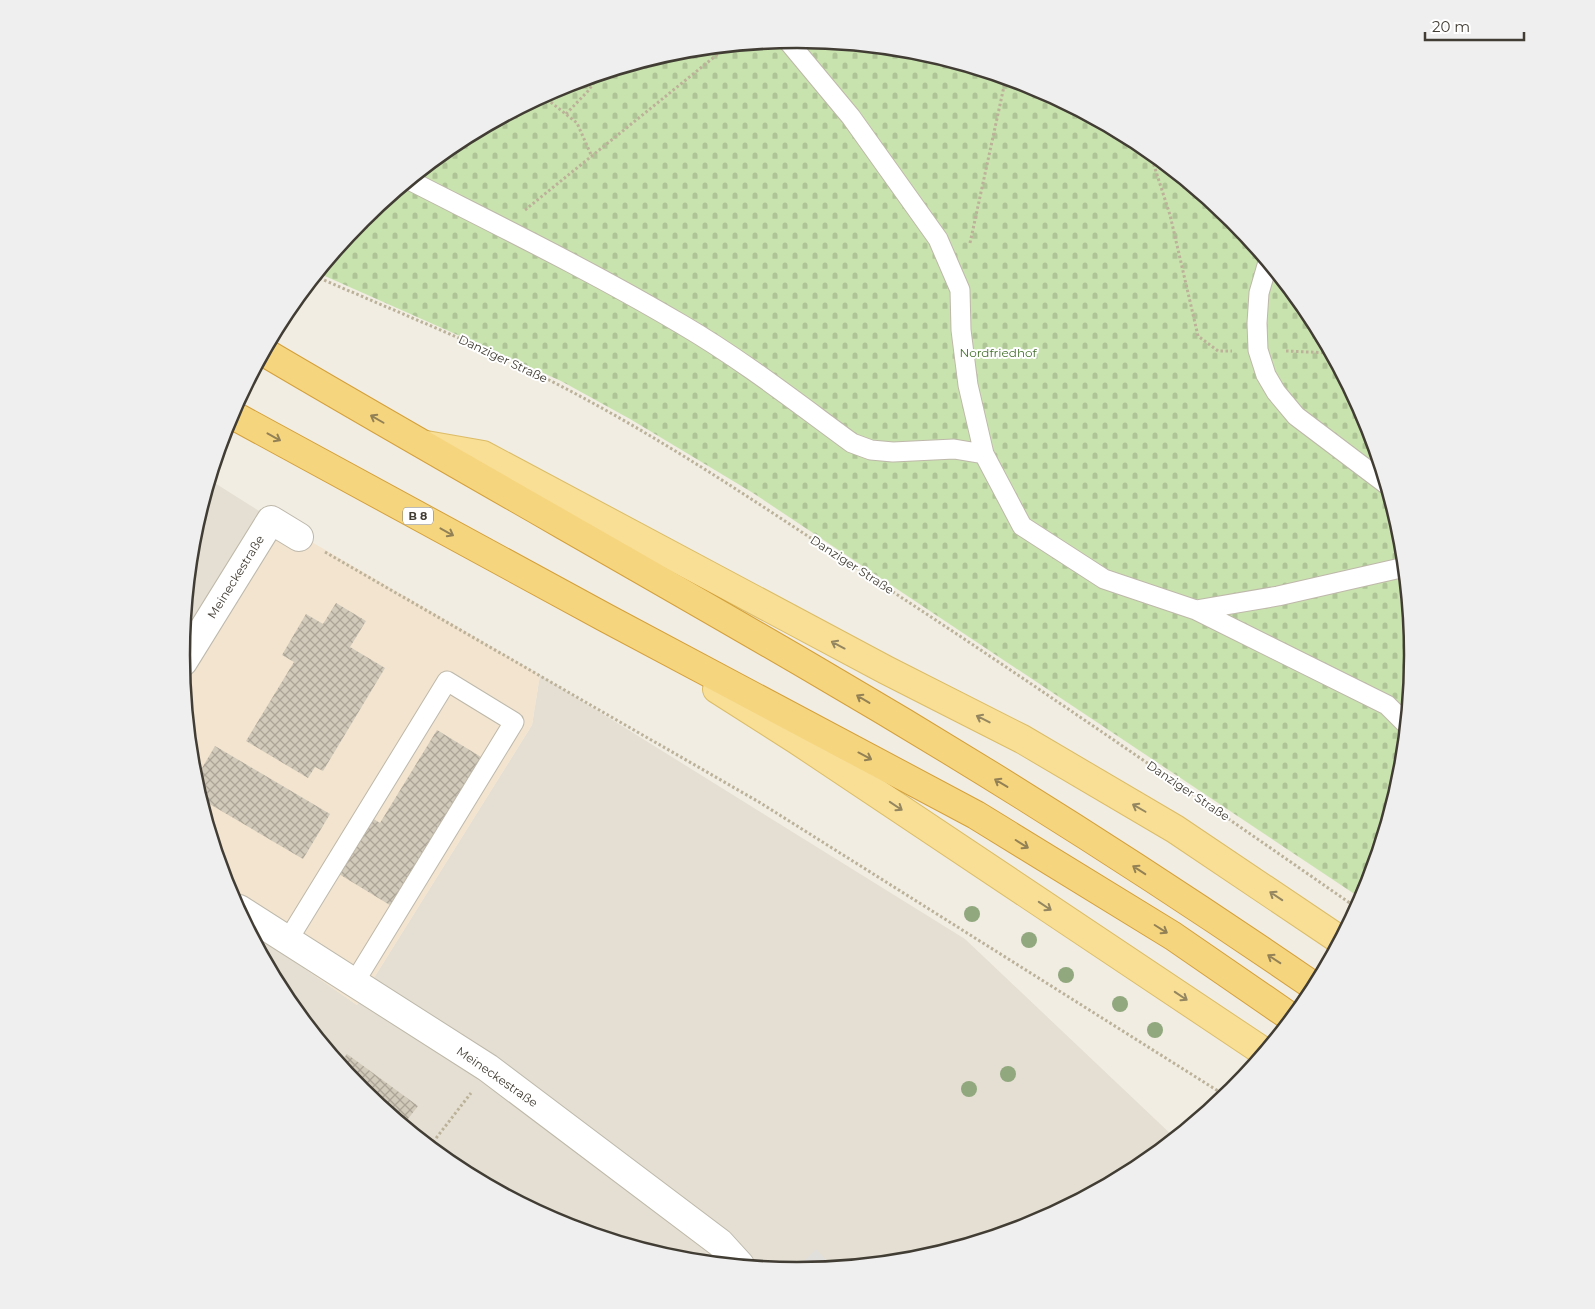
<svg xmlns="http://www.w3.org/2000/svg" width="1595" height="1309" font-family="Montserrat,sans-serif">
<style>
.residential{fill:#e4dfd2}
.commercial{fill:#f2e4cf}
.cemetery{fill:url(#cemetery-stones)}
.parking{fill:#e1dfdc}
.building{fill:url(#building-cross-hatch)}
.lines{fill:none;stroke-linecap:round;stroke-linejoin:round}
.service-casing{stroke:#beb8aa;stroke-width:21}
.minor-casing{stroke:#beb8aa;stroke-width:30}
.primary-casing{stroke:#dcbc66;stroke-width:30}
.trunk-casing{stroke:#d4a03a;stroke-width:30}
.path{stroke:#bcb199;stroke-width:3;stroke-dasharray:2.5 2.5;stroke-linecap:butt}
.service{stroke:#fff;stroke-width:19}
.minor{stroke:#fff;stroke-width:28}
.primary{stroke:#f8df95;stroke-width:28}
.trunk{stroke:#f6d57f;stroke-width:28}
.tree{fill:#91a87e}
.oneway{stroke:#938156}
.oneway2{stroke:#948660}
.labels{text-anchor:middle;stroke-width:4;stroke-linejoin:round;paint-order:stroke}
.shield{fill:#fff;stroke:#7b7771;stroke-width:1}
.shield-label{font-size:11px;font-weight:bold;fill:#423d34}
.park-label{font-size:12px;fill:#43702b;stroke:#fff}
.street-label{font-size:12px;fill:#423d34;stroke:#fff}
.rim{fill:none;stroke:#423d34;stroke-width:2.5}
</style>
<defs>
<pattern id="cemetery-stones" width="16" height="16" patternUnits="userSpaceOnUse" patternTransform="scale(1.25)"><rect width="16" height="16" fill="#c9e3ae"/><path d="M2 7V4a2 2 0 0 1 4 0v3zM10 15v-3a2 2 0 0 1 4 0v3z" fill="#aec496"/></pattern>
<pattern id="building-cross-hatch" width="8" height="8" patternUnits="userSpaceOnUse" patternTransform="scale(1.25)"><rect width="8" height="8" fill="#d1c9b9"/><path d="M0 0l8 8M0 8l8-8" fill="none" stroke="#aba497"/></pattern>
</defs>
<rect width="100%" height="100%" fill="#f1ede3"/>
<path class="residential" d="M210,480l57,36 -85,138 12,-120z
M540,675l425,264 210,199 -36,29 -106,56 -116,35 -119,12 -121,-12 -115,-35 -107,-57 -93,-76 -77,-94 -35,-65 107,74 175,-280z"/>
<path class="commercial" d="M267,516l273,159 -8,50 -175,280 -107,-74 -21,-41 -35,-116 -11,-110z"/>
<path class="cemetery" d="M798,39l120,12 115,35 107,57 93,76 77,94 56,106 35,116 12,120 -12,120 -35,115 -4,9 -609,-406 -123,-74 -69,-38 -243,-108 44,-54 94,-77 106,-56 116,-35z"/>
<path class="parking" d="M816,1249l16,18 -37,3z"/>
<path class="building" d="M336,603l30,18 -16,26 35,21 -62,103 -8,-4 -7,11 -62,-37 48,-79 -12,-7 24,-41 17,10z
M437,730l44,27 -62,101 2,2 -28,47 -54,-33 33,-56 8,5z
M215,746l115,68 -27,45 -102,-60 -6,-19z
M333,1053l9,7 5,-6 71,52 -14,18 -42,-34z"/>
<g class="lines">
<g class="service-casing">
<path id="service" d="M787,40l64,77 87,122 22,51 1,40 7,55 16,69 38,72 82,53 92,31 191,95 19,19
M409,180c92,47 184,92 272,144 60,35 115,78 171,119l19,7 22,2 61,-3 30,5
M1268,262l-9,31 -2,30 1,27 8,25 10,17 20,24 90,68
M1196,610l82,-14 127,-29
M288,940l159,-259 67,41 -160,261"/>
</g>
<g class="minor-casing">
<path id="minor" d="M183,662l88,-142 28,17
M239,909l249,159 232,175 20,22"/>
</g>
<g class="primary-casing">
<path id="primary" d="M426,445l57,10 403,215 136,69 153,90 165,111
M717,689l80,51 467,312"/>
</g>
<g class="trunk-casing">
<path id="trunk" d="M264,352c183,108 368,211 551,318 170,99 337,205 500,317
M231,414l375,204 370,197 197,121 119,82"/>
</g>
<path class="path" d="M543,96l34,27 15,34
M566,114l22,-23 12,-17
M1149,150l21,65 28,121 20,15h14
M525,210l204,-165
M970,243l36,-166
M315,276c77,34 155,65 230,102 104,52 202,118 299,182 173,112 343,230 513,348
M1286,351l45,2
M325,552l434,250 467,294
M430,1146l41,-53"/>
<use href="#service" class="service"/>
<use href="#minor" class="minor"/>
<use href="#primary" class="primary"/>
<use href="#trunk" class="trunk"/>
</g>
<g class="tree">
<circle cx="972" cy="914" r="8"/>
<circle cx="1029" cy="940" r="8"/>
<circle cx="1066" cy="975" r="8"/>
<circle cx="1120" cy="1004" r="8"/>
<circle cx="1155" cy="1030" r="8"/>
<circle cx="1008" cy="1074" r="8"/>
<circle cx="969" cy="1089" r="8"/>
</g>
<defs><path id="oneway-shaft" d="M-6 0H5M1.5-3L5.5 0L1.5 3" fill="none" stroke-width="1.6" stroke-linecap="round" stroke-linejoin="round" transform="scale(1.25)"/></defs>
<g class="oneway">
<use href="#oneway-shaft" transform="translate(377 419) rotate(-150)"/>
<use href="#oneway-shaft" transform="translate(274 437) rotate(29)"/>
<use href="#oneway-shaft" transform="translate(447 532) rotate(29)"/>
<use href="#oneway-shaft" transform="translate(863 699) rotate(-149)"/>
<use href="#oneway-shaft" transform="translate(865 756) rotate(28)"/>
<use href="#oneway-shaft" transform="translate(1001 783) rotate(-149)"/>
<use href="#oneway-shaft" transform="translate(1022 844) rotate(32)"/>
<use href="#oneway-shaft" transform="translate(1139 870) rotate(-147)"/>
<use href="#oneway-shaft" transform="translate(1161 929) rotate(32)"/>
<use href="#oneway-shaft" transform="translate(1274 959) rotate(-147)"/>
</g>
<g class="oneway2">
<use href="#oneway-shaft" transform="translate(838 645) rotate(-152)"/>
<use href="#oneway-shaft" transform="translate(983 719) rotate(-153)"/>
<use href="#oneway-shaft" transform="translate(896 806) rotate(34)"/>
<use href="#oneway-shaft" transform="translate(1139 808) rotate(-150)"/>
<use href="#oneway-shaft" transform="translate(1276 896) rotate(-146)"/>
<use href="#oneway-shaft" transform="translate(1045 906) rotate(34)"/>
<use href="#oneway-shaft" transform="translate(1181 996) rotate(34)"/>
</g>
<g class="labels">
<rect class="shield" x="403" y="507.5" width="30" height="17" rx="4"/>
<g class="shield-label">
<text x="418" y="520">B 8</text>
</g>
<g class="park-label">
<text x="998" y="357">Nordfriedhof</text>
</g>
<g class="street-label">
<text transform="translate(503 359) rotate(25)" y="4">Danziger Straße</text>
<text transform="translate(852 565) rotate(33)" y="4">Danziger Straße</text>
<text transform="translate(236 577) rotate(-58)" y="4">Meineckestraße</text>
<text transform="translate(1188 791) rotate(34)" y="4">Danziger Straße</text>
<text transform="translate(497 1077) rotate(35)" y="4">Meineckestraße</text>
</g>
</g>
<path d="M0 0H1595V1309H0ZM190 655a607 607 0 1 1 1214 0a607 607 0 1 1-1214 0Z" fill="#f0efef" fill-rule="evenodd"/>
<path class="rim" d="M190 655a607 607 0 1 1 1214 0a607 607 0 1 1-1214 0Z"/>
<path d="M1425 32v8h99v-8" fill="none" stroke="#423d34" stroke-width="2.5"/>
<text x="1432" y="32" font-size="15" fill="#423d34" stroke="#ffffff" stroke-width="4" paint-order="stroke">20 m</text>
</svg>
